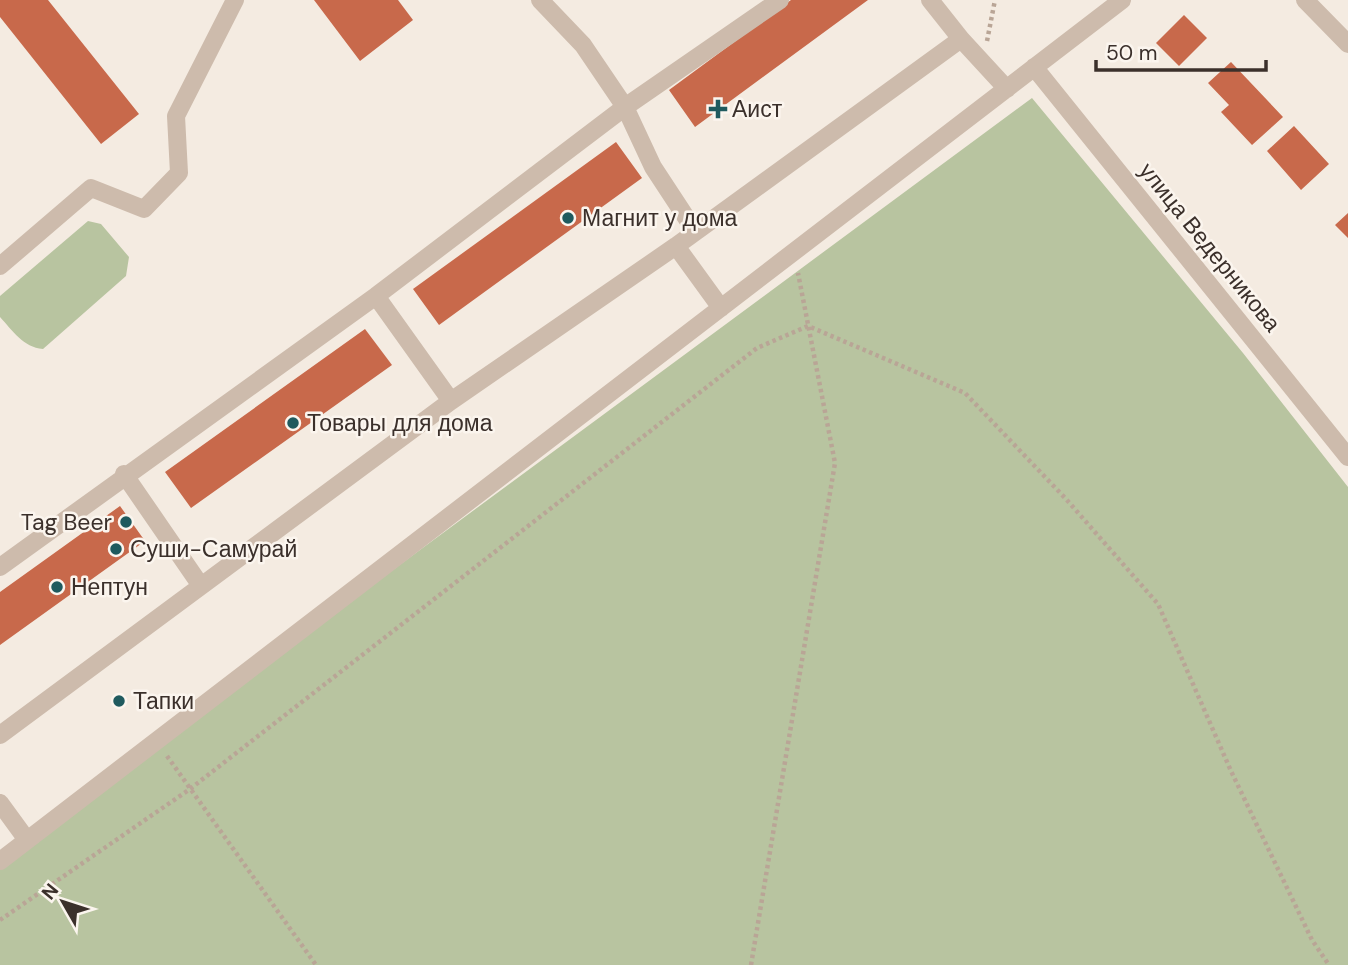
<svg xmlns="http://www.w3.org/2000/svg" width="1348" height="965" font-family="'DM Sans',sans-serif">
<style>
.green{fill:#b8c4a0}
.building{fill:#c8694b}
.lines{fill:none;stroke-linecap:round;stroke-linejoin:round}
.path{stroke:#b9a596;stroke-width:4.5;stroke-dasharray:3.5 3.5;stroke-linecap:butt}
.minor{stroke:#cdbbac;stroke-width:18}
.poi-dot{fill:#1f5a5e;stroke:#fbf5ee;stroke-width:2.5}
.labels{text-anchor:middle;stroke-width:5;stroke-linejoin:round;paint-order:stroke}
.poi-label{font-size:23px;fill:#3b302b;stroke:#fbf5ee;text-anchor:start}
.street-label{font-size:23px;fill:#3b302b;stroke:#fbf5ee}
</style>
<rect width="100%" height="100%" fill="#f4ebe1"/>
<path class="green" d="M1032,98l211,255 105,134v478h-1348v-100l275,-208z
M88,221l13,3 28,33 -3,19 -83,73c-20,-2 -30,-18 -43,-32v-21z"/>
<path class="building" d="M0,0h48l91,114 -38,30 -101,-127z
M314,0h84l15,20 -53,41z
M791,0h77l-173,127 -26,-37z
M1184,15l23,23 -28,28 -23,-23z
M1231,62l52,55 -31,28 -31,-33 8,-7 -21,-22z
M1294,126l35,38 -28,26 -34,-39z
M616,142l26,36 -203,147 -26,-36z
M1348,213v25l-13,-13z
M365,329l27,36 -201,143 -26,-36z
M120,506l25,35 -145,104v-53z"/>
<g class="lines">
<path class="path" d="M987,41l8,-41
M167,756l149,209
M0,920l190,-131 567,-441 51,-22 157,67 101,106 92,105 73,167 81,169 17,25
M751,965l84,-502 -37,-190"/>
<path class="minor" d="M540,0l43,45 42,62 28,60 42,64
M930,0l31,39
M1305,0l43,44
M1034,67l314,390
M676,246l45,62
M0,266l91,-78 53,21 35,-36 -3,-57 59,-116
M376,296l75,105
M124,474l77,112
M0,567l376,-271 249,-189 155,-107
M0,735l451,-334 225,-155 285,-207 46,50
M0,803l27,37
M0,861l1122,-861"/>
</g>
<g class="poi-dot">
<path d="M714.5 98.5h7v7h7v7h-7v7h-7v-7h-7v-7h7z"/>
<circle cx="568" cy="218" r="7"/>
<circle cx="293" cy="423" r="7"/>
<circle cx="126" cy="522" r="7"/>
<circle cx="116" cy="549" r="7"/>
<circle cx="57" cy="587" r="7"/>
<circle cx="119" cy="701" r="7"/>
</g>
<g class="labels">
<g class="poi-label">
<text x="732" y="117">Аист</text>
<text x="582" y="226">Магнит у дома</text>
<text x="307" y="431">Товары для дома</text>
<text x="112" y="530" text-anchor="end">Tag Beer</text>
<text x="130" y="557">Суши-Самурай</text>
<text x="71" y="595">Нептун</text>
<text x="133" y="709">Тапки</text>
</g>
<g class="street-label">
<text transform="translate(1210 247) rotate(51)" y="8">улица Ведерникова</text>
</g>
</g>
<g transform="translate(63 902) rotate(309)" stroke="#fbf5ee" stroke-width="5" paint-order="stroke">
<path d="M0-5L12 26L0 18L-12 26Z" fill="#3b302b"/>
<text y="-10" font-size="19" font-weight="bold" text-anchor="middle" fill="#3b302b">N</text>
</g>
<path d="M1096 60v10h170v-10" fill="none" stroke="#3b302b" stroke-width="3.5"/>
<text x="1106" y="60" font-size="21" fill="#3b302b" stroke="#fbf5ee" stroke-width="5" paint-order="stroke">50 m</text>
</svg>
